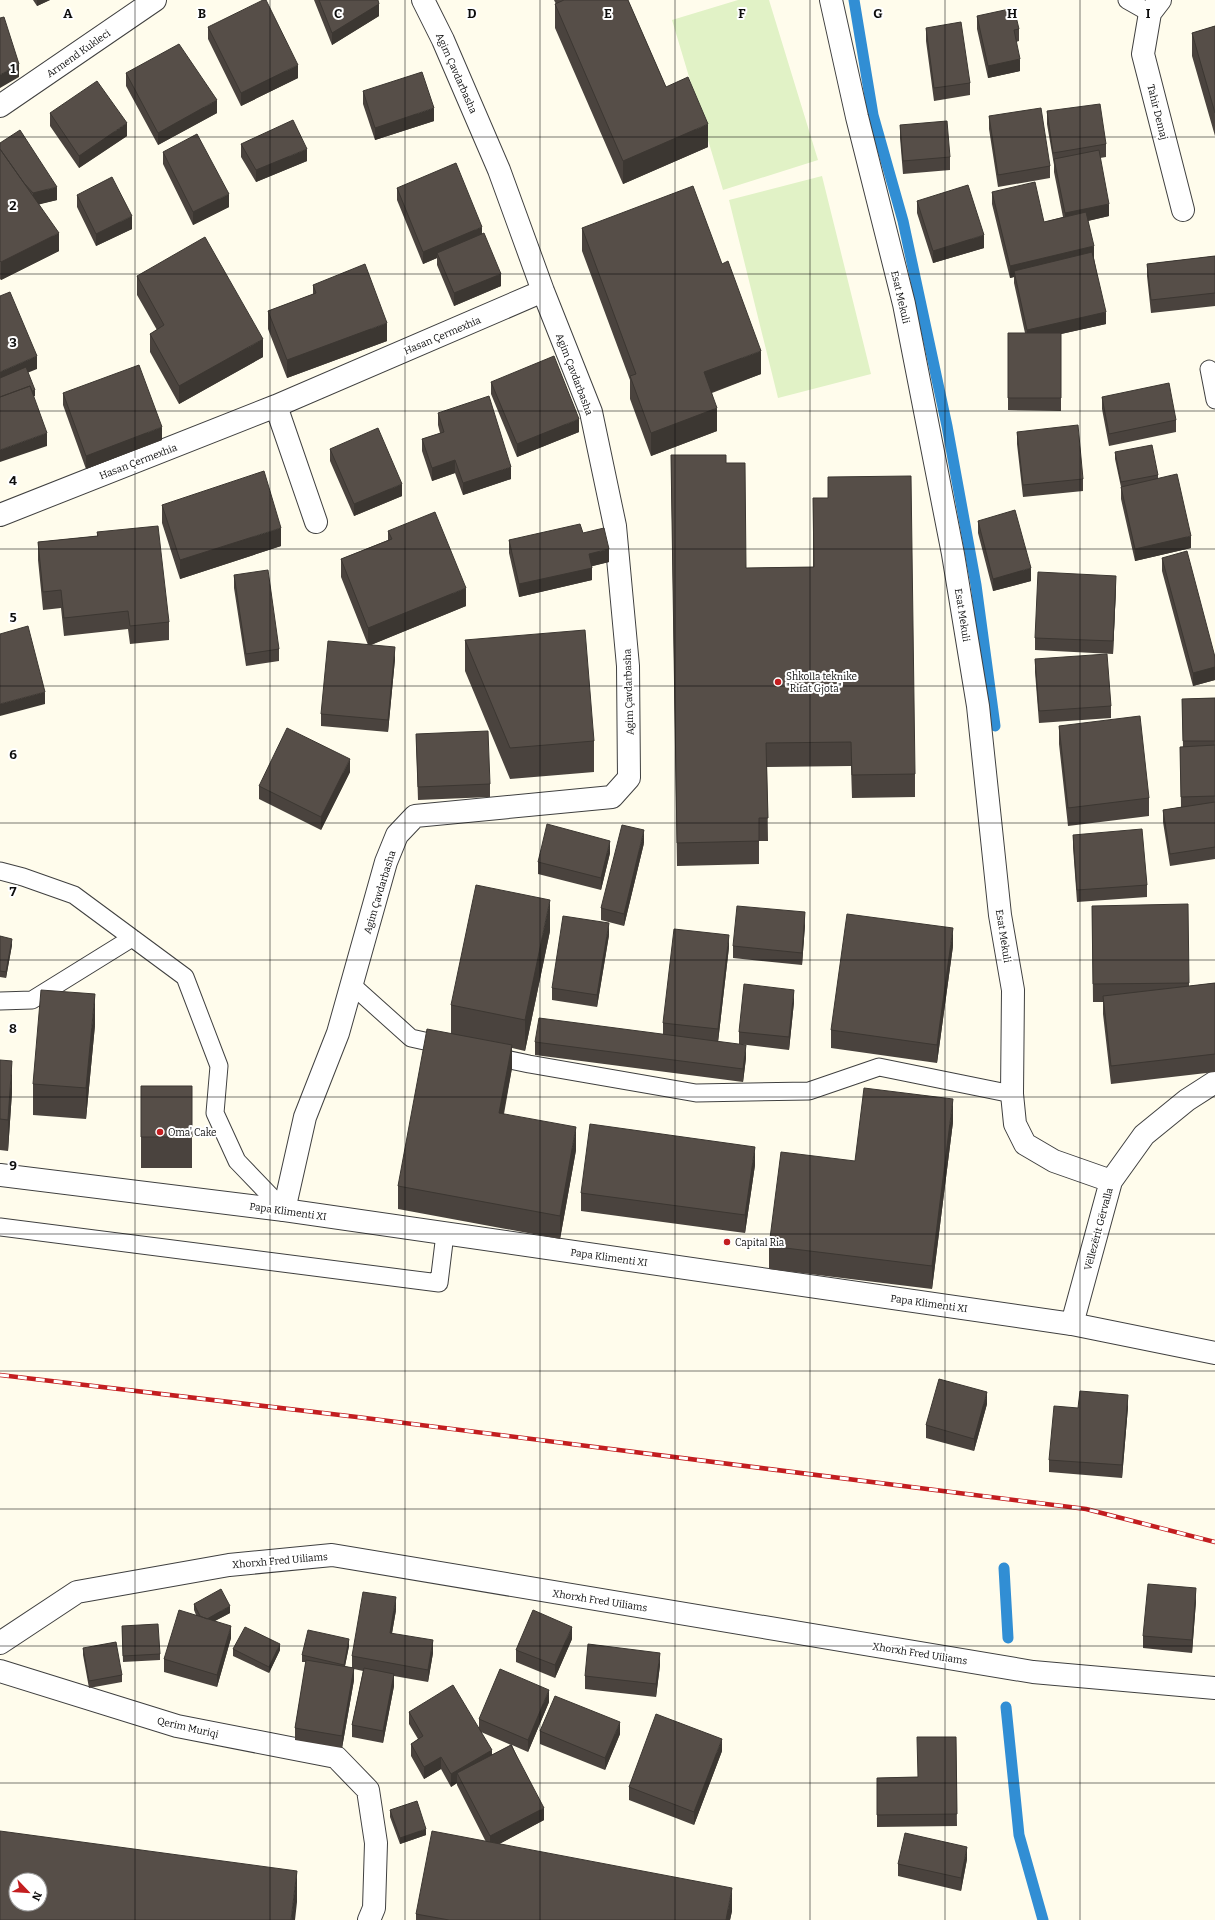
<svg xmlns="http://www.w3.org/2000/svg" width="1215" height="1920" font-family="Bitter,serif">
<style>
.pitch{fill:#e1f2c6}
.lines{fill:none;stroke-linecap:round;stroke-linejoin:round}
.stream{stroke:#318ed4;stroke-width:11}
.service-casing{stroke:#404040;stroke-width:19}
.minor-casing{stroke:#404040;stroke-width:24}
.tertiary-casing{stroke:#404040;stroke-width:24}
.service{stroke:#fff;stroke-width:17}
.minor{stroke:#fff;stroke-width:22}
.tertiary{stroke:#fff;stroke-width:22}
.rail-casing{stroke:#c31e20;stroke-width:4.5}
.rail{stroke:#fff;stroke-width:3;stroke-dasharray:9;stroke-linecap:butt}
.wall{fill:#4a433e;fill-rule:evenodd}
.shaded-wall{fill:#3c3732}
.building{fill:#564e48;stroke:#3c3732;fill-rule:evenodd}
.grid{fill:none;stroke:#0d0d0d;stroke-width:1;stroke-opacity:0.55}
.poi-dot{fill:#c31e20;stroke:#fff;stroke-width:1.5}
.labels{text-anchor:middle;stroke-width:4;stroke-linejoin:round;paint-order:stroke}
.street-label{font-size:10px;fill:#0d0d0d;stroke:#fff}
.poi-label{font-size:10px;fill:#0d0d0d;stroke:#fff;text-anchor:start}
.grid-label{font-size:13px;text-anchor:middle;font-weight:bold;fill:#0d0d0d;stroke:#fff;stroke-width:4;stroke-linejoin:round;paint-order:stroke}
</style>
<rect width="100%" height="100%" fill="#fffcec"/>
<path class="pitch" d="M738,0h31l49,160 -95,30 -51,-170z
M822,176l49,198 -93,24 -49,-198z"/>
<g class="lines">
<path class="stream" d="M854,0l19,115 30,106 44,205 29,159 19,141
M1004,1568l4,70
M1006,1707l13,128 24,85"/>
<g class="service-casing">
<path id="service" d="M1127,0l23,13
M1209,369l6,31
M0,871l23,6 51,18 111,82 34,89 -4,47 22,48 47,49
M352,985l59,53 36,8
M0,1001l32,-1 100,-62
M491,1056l38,8 167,29 113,-2 70,-24 133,27
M0,1227l439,56 6,-49"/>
</g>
<g class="minor-casing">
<path id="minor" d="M831,0l26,117 47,187 49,250 25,152 22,209 13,75 -1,104 3,30 10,20 29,17 57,20
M1160,0l-10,13 -7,41 40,156
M0,106l155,-106
M276,406l40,116
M0,515l276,-109 267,-115
M284,1210l21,-93 33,-84 48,-171 11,-27 18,-19 197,-19 17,-19 -1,-112 -13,-140 -24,-114 -48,-121 -44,-121 -56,-130 -20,-40
M1072,1324l39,-143 33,-46 43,-35 28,-18
M0,1643l77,-51 152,-27 103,-10 701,117 182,16
M0,1671l177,55 159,31 32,33 8,53 -2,65 -5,12"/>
</g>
<g class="tertiary-casing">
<path id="tertiary" d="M0,1175l284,35 788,114 143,29"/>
</g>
<use href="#service" class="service"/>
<use href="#minor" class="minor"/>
<use href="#tertiary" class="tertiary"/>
<g class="rail-casing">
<path id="rail" d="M0,1375l357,42 729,92 129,33"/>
</g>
<use href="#rail" class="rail"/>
</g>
<path class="wall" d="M33,0h17l-13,6z
M314,0h64l1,16 -47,29z
M554,0h74l38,87 42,60 -85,37 -68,-156v-24h1z
M977,16l42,13v12l-3,1 4,29 -32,7 -11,-49z
M1215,26v110l-23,-80v-23z
M208,27l90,51 -57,28 -33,-67z
M926,28l44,55v12l-36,6 -8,-60z
M126,73l91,40 -59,32 -32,-59z
M363,91l71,30 -59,19 -12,-36z
M1047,111l59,33v13l-6,1 9,58 -21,5 6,37 12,66 -45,10v77l-53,-1v-77h17l-11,-50v-6l-4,1 -18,-74v-12l52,30 19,-5 -9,-45v-7l-7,-41z
M50,113l77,23 -48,32 -29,-42z
M989,116l61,50v12l-52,9 -9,-58z
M900,125l50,32v13l-47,4 -3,-36z
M0,143l57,57 -18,4 20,47 -58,29 -1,-1z
M241,144l66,17 -51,21 -15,-25z
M163,152l66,55 -36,18 -30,-61z
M397,188l85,46 19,52 -47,20 -17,-41v-7l-14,6 -26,-64z
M77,195l55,34 -36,17 -19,-39z
M917,201l67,47 -51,15 -16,-50z
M582,228l179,146 -49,19 5,38 -66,25 -21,-57v-19l-48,-129z
M1215,256v50l-64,7 -4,-37v-12z
M137,276l126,81 -84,47 -29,-52v-18l7,-4 -20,-35z
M313,285l74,56 -100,37 -19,-49v-18l45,-17z
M491,382l88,50 -62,25 -26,-63z
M63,393l99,47 -76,29 -23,-64z
M1102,397l74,23v12l-67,14 -7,-37z
M438,413l73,66 -48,16 -8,-22 -23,8 -10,-30v-12l18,-6 -2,-8z
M1017,432l66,47v12l-60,6 -6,-53z
M330,449l72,47 -48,20 -24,-55z
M1115,452l43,23v3l33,70 -56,13 -14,-62v-12l-6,-28z
M671,455l55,8 20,105 67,-1v-69l102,276v23l-63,1 -1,-32 -84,1 1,74h-9v23l-82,2z
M162,505l119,41 -101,33 -18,-56z
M978,521l53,60 -38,10 -15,-58z
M388,531l78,75 -95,39 24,14 -7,73 -67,-6v-12l47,-69 -27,-68v-18l47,-19z
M97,532l72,90v18l-39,4 -2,-15 -64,7 -3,-28 -18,2 -5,-50v-18l59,-6z
M583,533l26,29 -17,4v14l-73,17 -10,-44v-13z
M1162,558l53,99v23l-22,6 -31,-115z
M234,575l45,74v12l-33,5 -12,-78z
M1116,588l-3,66 -78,-4v-12z
M465,640l129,101v31l-84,7 -45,-108z
M1035,659l76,47v12l-72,5 -4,-51z
M1215,698v161l-45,7 -7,-44v-12l18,-3 -1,-60h3l-1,-48z
M1059,726l90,72v18l-81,10 -9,-82z
M416,734l74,50v13l-72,3z
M350,772l-29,58 -62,-31v-13z
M1073,835l74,50v12l-70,5 -4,-55z
M644,843l-20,83 -23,-6v-12z
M610,853l-9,37 -63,-16v-12z
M1092,906l97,77v3l26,-3v89l-104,12 -8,-70v-12h-10z
M805,925l-3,40 -69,-7v-12z
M550,931l-25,120 -13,-3v20l-8,46 72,36 -16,89 -162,-30v-23l53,-153v-28z
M609,935l-12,72 -45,-7v-12z
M0,936l12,9 -6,33 -6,-1z
M953,946l-16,117 -106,-15v-18z
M729,947l-11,95 28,16 -3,24 -208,-27v-13l128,-8v-11z
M794,1002l-5,48 -50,-6v-12z
M95,1025l-9,94 -53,-4v-31z
M0,1060l12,32 -4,59 -8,-1z
M141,1086h51v82h-51z
M953,1122l-21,167 -163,-20v-23z
M755,1165l-10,68 -164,-22v-18z
M987,1404l-13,47 -48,-13v-13z
M1128,1407l-6,71 -73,-6v-12l29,-52z
M1196,1601l-4,52 -49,-5v-12z
M194,1604l36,9 -15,8 16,17 -14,49 -53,-15v-13l32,-44 -2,-5z
M396,1610l-4,23 41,20 -5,29 -34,-6v10l-11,57 -31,-6v-12l11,-54 -9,-2v11l-12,68 -47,-8v-12l11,-66h-4v-7l47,-9 -4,20 7,2v-12z
M122,1626l38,28v6l-37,2z
M572,1639l-17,39 -39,-16v-12z
M83,1648l39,27v7l-33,6 -6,-33z
M233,1649l47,1 -11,23 -36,-17z
M660,1665l-4,32 -71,-8v-13z
M549,1702l-21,50 -16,-7 32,75 -45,24 233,67 -2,9h-314v-6l70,-72 -29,-57v-2l-6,4 -10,-18 -17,10 -13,-23v-12l7,-5 -9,-15v-12l70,17v-10zM481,1732l30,13 -19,10z
M540,1731l80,3 -15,36 -65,-26z
M956,1737l1,89 -80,1v-49l41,-1z
M722,1751l-28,74 -65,-25v-13z
M390,1810l36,25 -26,9 -10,-27z
M967,1859l-6,32 -63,-15v-12z"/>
<path class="shaded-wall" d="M37,0h13l-13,6z
M379,4v12l-47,29v-12z
M1020,59v12l-32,7v-12z
M19,64v13l-19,11v-13z
M298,65v13l-57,28v-13z
M217,100v13l-59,32v-12z
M434,108v13l-59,19v-12z
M127,123v13l-48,32v-12z
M708,124v23l-85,37v-23z
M307,149v12l-51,21v-12z
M57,187v13l-24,6v-13z
M229,194v13l-36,18v-13z
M1109,204v12l-44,10v-13z
M132,216v13l-36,17v-12z
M482,227v12l-45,14v5l-14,6v-12z
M59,233v18l-58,29v-18z
M984,235v13l-51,15v-12z
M1094,246v12l-78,19 -2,-6v6l-4,1v-12z
M501,274v12l-47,20v-13z
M1106,312v12l-45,10v77v-77l-34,8v-12z
M387,323v18l-100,37v-18z
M263,339v18l-84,47v-18z
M761,351v23l-57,21v-23z
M37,356v13l-37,15v-12z
M35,390v6l-35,13v-6z
M717,408v23l-66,25v-23z
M579,419v13l-62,25v-13z
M162,427v13l-76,29v-13z
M47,433v13l-47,16v-12z
M455,460v13l-23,8v-13z
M511,467v12l-48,16v-12z
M402,484v12l-48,20v-12z
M281,528v18l-101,33v-19z
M1191,536v12l-56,13v-12z
M609,549v13l-20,5v-13z
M592,568v12l-73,17v-13z
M1031,568v13l-38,10v-12z
M1116,576v12l-3,66v-13z
M466,588v18l-98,40v-18z
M395,647v12l-7,73v-12z
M1215,667v13l-22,6v-13z
M45,692v12l-45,12v-12z
M350,759v13l-29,58v-13z
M644,830v13l-20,83v-12z
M610,841v12l-9,37v-12z
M550,900v31l-25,120v-31z
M805,912v13l-3,40v-12z
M609,923v12l-12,72v-12z
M953,928v18l-16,117v-18z
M729,935v12l-11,95v-13z
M12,939v6l-6,33v-6z
M794,990v12l-5,48v-13z
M95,994v31l-9,94v-31z
M512,1045v23l-13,68v-23z
M746,1045v13l-3,24v-13z
M12,1061v31l-4,59v-31z
M953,1099v23l-21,167v-23z
M576,1127v23l-16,89v-23z
M755,1147v18l-10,68v-18z
M987,1392v12l-13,47v-12z
M1128,1395v12l-6,71v-13z
M1196,1588v13l-4,52v-13z
M396,1597v13l-6,35v-12z
M230,1606v7l-27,14v-6z
M231,1626v12l-14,49v-12z
M572,1627v12l-17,39v-13z
M349,1639v7l-5,25v-6z
M433,1640v13l-5,29v-12z
M280,1644v6l-11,23v-6z
M660,1653v12l-4,32v-13z
M354,1668v12l-12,68v-12z
M394,1674v12l-11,57v-12z
M549,1690v12l-21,50v-12z
M620,1722v12l-15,36v-12z
M722,1739v12l-28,74v-13z
M492,1750v12l-35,11v10l-6,4v-13z
M441,1757v12l-17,10v-12z
M544,1808v12l-54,29v-13z
M426,1829v6l-26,9v-6z
M967,1847v12l-6,32v-13z
M297,1871v31l-2,18h-4z
M732,1888v23l-2,9h-4z"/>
<path class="building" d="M263,0h3l32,65 -57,28 -33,-66z
M319,0h59l1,4 -47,29z
M564,0h64l38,87 22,-10 20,47 -85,37 -68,-157z
M1014,8l5,21 -5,1 6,29 -32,7 -11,-50z
M4,17l15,47 -19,11v-57z
M961,22l9,61 -36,5 -8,-60z
M1215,26v87l-23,-80z
M179,44l38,56 -59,33 -32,-60z
M422,72l12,36 -59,20 -12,-37z
M97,81l30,42 -48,33 -29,-43z
M1100,104l6,40 -53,9 -6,-42z
M1041,108l9,58 -52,9 -9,-59z
M293,120l14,29 -51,21 -15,-26z
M947,121l3,36 -47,4 -3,-36z
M20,130l37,57 -24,6 -9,-10 -24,-34v-6z
M197,134l32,60 -36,18 -30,-60z
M0,149l59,84 -58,29 -1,-1z
M1099,150l10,54 -44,9 -11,-54z
M456,163l26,64 -59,25 -26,-64z
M112,177l20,39 -36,18 -19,-39z
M1035,182l9,40 42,-10 8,34 -84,20 -18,-74z
M968,185l16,50 -51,16 -16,-50z
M693,186l29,78 6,-3 33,90 -57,21 13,36 -66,25 -21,-57 6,-2 -54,-146z
M484,233l17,41 -47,19 -17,-40z
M205,237l58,102 -84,47 -29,-52 14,-9 -27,-49z
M1092,252l14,60 -79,18 -13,-59z
M1215,256v37l-64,7 -4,-36z
M365,264l22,59 -100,37 -19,-49 48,-18 -3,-8z
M10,292l27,64 -37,16v-76z
M1008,333h53v65h-53z
M554,356l25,63 -62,25 -26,-62z
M139,365l23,62 -76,29 -23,-63z
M26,367l9,23 -3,1 -2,-5 -30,11v-19z
M1169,383l7,37 -67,14 -7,-37z
M30,386l17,47 -47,17v-53z
M489,396l22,71 -48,16 -8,-23 -23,8 -10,-29 22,-7 -6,-19z
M1078,425l5,54 -60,6 -6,-53z
M378,428l24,56 -48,20 -24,-55z
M1152,445l6,30 -37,7 -6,-30z
M671,455h55v8h19l1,105 68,-1 -1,-69h15v-21l83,-1 4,298 -63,1 -1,-33 -85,1 2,75h-9v23l-82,2z
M264,471l17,57 -101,32 -18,-55z
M1177,474l14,62 -56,13 -14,-62z
M1015,510l16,58 -38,11 -15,-58z
M435,512l31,76 -98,40 -27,-69 51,-20 -4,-8z
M580,524l3,9 21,-5 5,21 -20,5 3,14 -73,16 -10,-44z
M158,526l11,96 -39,4 -2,-15 -64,7 -3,-28 -18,2 -5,-50 60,-6 -1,-4z
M1187,551l28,106v10l-22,6 -31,-115z
M268,570l11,79 -33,5 -12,-79z
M1038,572l78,4 -3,65 -78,-3z
M28,626l17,66 -45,12v-70z
M585,630l9,111 -84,7 -45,-108z
M328,641l67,6 -7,73 -67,-6z
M1107,654l4,52 -72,5 -4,-52z
M1215,698v43h-32l-1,-42z
M1140,716l9,82 -81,10 -9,-82z
M287,728l63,31 -29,58 -62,-31z
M488,731l2,53 -72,3 -2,-53z
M1215,745v51l-34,1 -1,-50z
M1215,802v45l-45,7 -7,-44z
M547,824l63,17 -9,37 -63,-16z
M622,825l22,5 -20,84 -23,-6z
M1142,829l5,56 -70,5 -4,-55z
M476,885l74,15 -25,120 -74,-15z
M1188,904l1,79 -96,1 -1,-78z
M737,906l68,6 -3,41 -69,-7z
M847,914l106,14 -16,117 -106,-15z
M563,916l46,7 -12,72 -45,-7z
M674,929l55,6 -11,94 -55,-6z
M0,936l12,3 -6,33 -6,-1z
M1215,983v71l-104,12 -8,-70z
M744,984l50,6 -5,47 -50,-5z
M41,990l54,4 -9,94 -53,-4z
M539,1018l207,27 -3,24 -208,-27z
M427,1029l85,16 -13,68 77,14 -16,89 -162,-30z
M0,1060l12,1 -4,59 -8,-1z
M141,1086h51v51h-51z
M864,1088l89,11 -21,167 -163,-20 12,-94 74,9z
M590,1124l165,23 -10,68 -164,-22z
M939,1379l48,13 -13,47 -48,-14z
M1080,1391l48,4 -6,70 -73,-5 5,-54 24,2z
M1148,1584l48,4 -4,52 -49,-4z
M221,1589l9,17 -23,13 -7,-3 -6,-12z
M363,1592l33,5 -6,36 43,7 -5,30 -76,-14z
M179,1610l52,16 -14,49 -53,-16z
M533,1610l39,17 -17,38 -39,-15z
M158,1624l2,30 -37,2 -1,-30z
M245,1627l35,17 -11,23 -36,-18z
M308,1630l41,9 -5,26 -42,-10z
M116,1642l6,33 -33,6 -6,-33z
M588,1644l72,9 -4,31 -71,-8z
M306,1660l48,8 -12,68 -47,-8z
M364,1668l30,6 -11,57 -31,-6z
M500,1669l49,21 -21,50 -49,-21z
M453,1685l39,65 -41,24 -10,-17 -17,10 -13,-23 12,-8 -14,-24z
M555,1696l65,26 -15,36 -65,-27z
M656,1714l66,25 -28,73 -65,-25z
M917,1737h39l1,77 -80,1v-37l41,-1z
M511,1745l33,63 -54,28 -33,-63z
M417,1801l9,28 -26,9 -10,-28z
M0,1831l297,40 -6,49h-291zM16,1880h24v24h-24z
M432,1831l300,57 -6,32h-277l-33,-6z
M905,1833l62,14 -6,31 -63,-14z"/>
<path class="grid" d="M135,0v1920M270,0v1920M405,0v1920M540,0v1920M675,0v1920M810,0v1920M945,0v1920M1080,0v1920M0,137h1215M0,274h1215M0,411h1215M0,549h1215M0,686h1215M0,823h1215M0,960h1215M0,1097h1215M0,1234h1215M0,1371h1215M0,1509h1215M0,1646h1215M0,1783h1215"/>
<g class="poi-dot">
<circle cx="778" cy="682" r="4"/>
<circle cx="160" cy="1132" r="4"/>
<circle cx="727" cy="1242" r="4"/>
</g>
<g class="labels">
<g class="street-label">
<text transform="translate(78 53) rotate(-35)" y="4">Armend Kukleci</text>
<text transform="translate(457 73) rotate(66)" y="4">Agim Çavdarbasha</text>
<text transform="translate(1158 112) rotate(76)" y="4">Tahir Demaj</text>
<text transform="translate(901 297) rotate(77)" y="4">Esat Mekuli</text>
<text transform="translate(442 335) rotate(-23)" y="4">Hasan Çermexhia</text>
<text transform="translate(575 374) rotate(69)" y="4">Agim Çavdarbasha</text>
<text transform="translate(138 461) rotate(-21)" y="4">Hasan Çermexhia</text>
<text transform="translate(963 615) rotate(81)" y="4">Esat Mekuli</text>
<text transform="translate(628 692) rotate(-92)" y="4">Agim Çavdarbasha</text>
<text transform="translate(379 892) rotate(-73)" y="4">Agim Çavdarbasha</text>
<text transform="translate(1004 936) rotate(81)" y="4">Esat Mekuli</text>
<text transform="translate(288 1211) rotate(8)" y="4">Papa Klimenti XI</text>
<text transform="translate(1098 1229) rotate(-75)" y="4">Vëllezërit Gërvalla</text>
<text transform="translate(609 1257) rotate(8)" y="4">Papa Klimenti XI</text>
<text transform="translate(929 1303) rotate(8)" y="4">Papa Klimenti XI</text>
<text transform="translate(280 1560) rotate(-5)" y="4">Xhorxh Fred Uiliams</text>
<text transform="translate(600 1600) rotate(9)" y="4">Xhorxh Fred Uiliams</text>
<text transform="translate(920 1653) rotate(9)" y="4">Xhorxh Fred Uiliams</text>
<text transform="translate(188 1727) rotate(13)" y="4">Qerim Muriqi</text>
</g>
<g class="poi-label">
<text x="786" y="680">Shkolla teknike<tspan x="786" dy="12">"Rifat Gjota"</tspan></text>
<text x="168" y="1136">Oma' Cake</text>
<text x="735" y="1246">Capital Ria</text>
</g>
</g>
<g class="grid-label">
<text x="68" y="18">A</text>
<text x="202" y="18">B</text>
<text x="338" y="18">C</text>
<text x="472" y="18">D</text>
<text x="608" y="18">E</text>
<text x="742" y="18">F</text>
<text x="878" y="18">G</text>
<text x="1012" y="18">H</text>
<text x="1148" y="18">I</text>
<text x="13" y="73">1</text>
<text x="13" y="210">2</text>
<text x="13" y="347">3</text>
<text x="13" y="485">4</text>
<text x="13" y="622">5</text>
<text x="13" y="759">6</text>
<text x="13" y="896">7</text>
<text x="13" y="1033">8</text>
<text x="13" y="1170">9</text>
</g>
<g transform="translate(28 1892) rotate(115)"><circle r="19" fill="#ffffff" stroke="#9e9e9e"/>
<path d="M0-3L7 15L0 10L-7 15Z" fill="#c31e20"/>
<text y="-6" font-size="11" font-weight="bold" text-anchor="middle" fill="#0d0d0d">N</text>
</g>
</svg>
